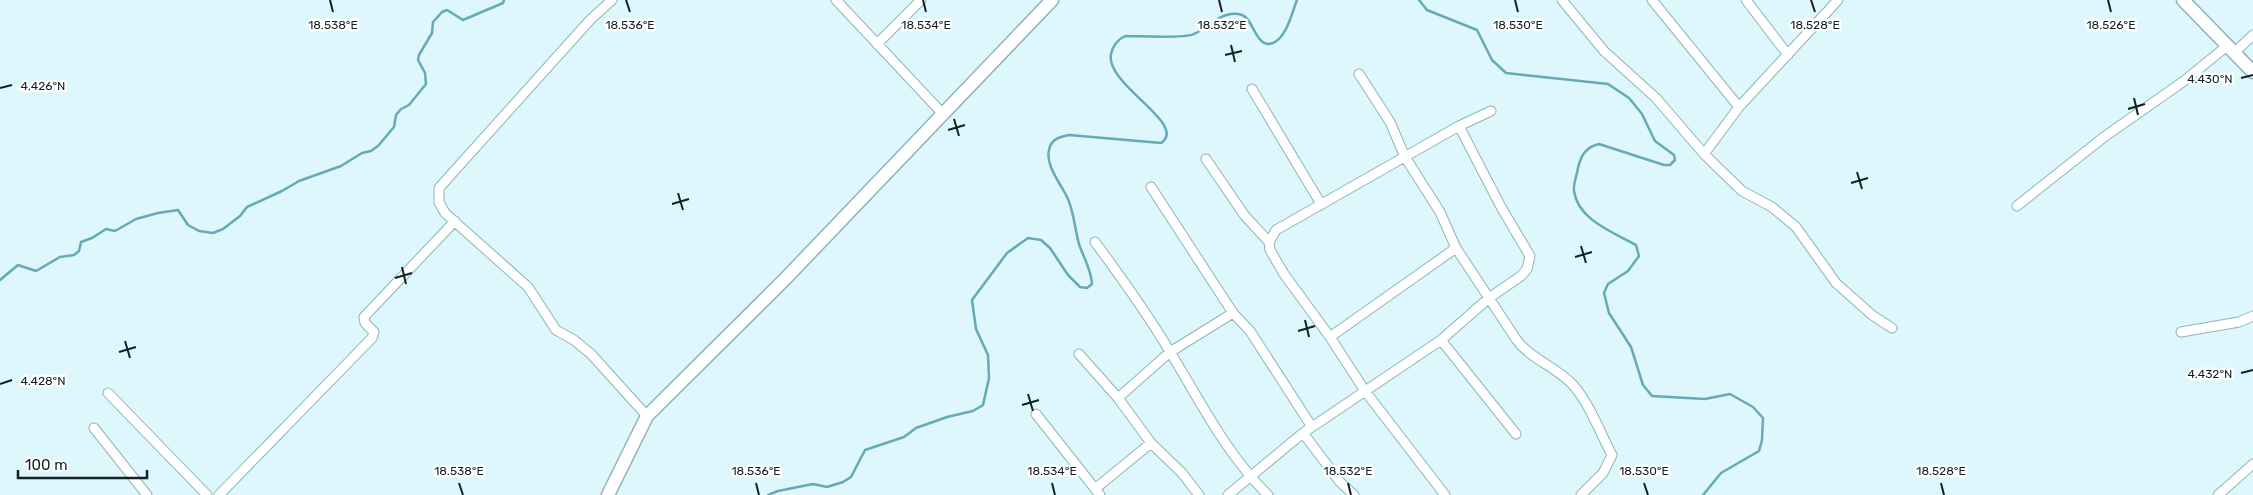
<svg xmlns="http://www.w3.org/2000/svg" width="2253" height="495" font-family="Rubik,sans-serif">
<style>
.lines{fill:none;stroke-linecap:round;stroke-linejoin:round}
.stream{stroke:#66aab6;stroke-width:2.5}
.street-casing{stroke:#8cb4bc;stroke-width:11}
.secondary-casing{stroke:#8cb4bc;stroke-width:15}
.street{stroke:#fff;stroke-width:9}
.secondary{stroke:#fff;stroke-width:12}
.ticks{fill:none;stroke:#112124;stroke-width:2}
.ticks-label{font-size:12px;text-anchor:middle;fill:#112124;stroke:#fff;stroke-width:5;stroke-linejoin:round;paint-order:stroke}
</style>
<rect width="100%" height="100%" fill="#def7fc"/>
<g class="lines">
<path class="stream" d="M1419,0l8,10 50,20 15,30 14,13 102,11 21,14 13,16 13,27 19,14 1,5 -5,5h-6l-65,-21c-13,3 -18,11 -21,24 -1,7 -5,16 -4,23 4,29 39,41 62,54l3,11 -11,15 -20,13 -4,9 5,20 22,34 12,38 9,11 53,3 25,-5 23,13 10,11 -1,22 -3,11 -38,22 -18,22
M0,280l18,-15 18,6 24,-14 14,-2 5,-4 2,-9 11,-4 14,-9 9,2 21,-12 22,-6 20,-3 10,15 11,6 14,2 10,-4 17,-13 7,-9 35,-16 17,-10 42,-15 21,-13 9,-2 7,-5 16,-19 2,-12 5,-6 8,-4 17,-21 -1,-11 -7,-13 1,-5 13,-22 1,-11 9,-10 5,-2 16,10 40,-17 1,-3
M768,495l10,-4 35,-7 14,3 16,-5 8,-5 14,-27 39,-13 12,-9 31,-11 26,-6 10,-6 6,-27 -1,-23 -12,-26 -4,-29 35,-47 21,-15 13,2 9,8 18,27 12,12 7,1 5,-4c-1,-15 -8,-25 -13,-40 -4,-14 -5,-31 -11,-45 -6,-14 -23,-33 -19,-49 2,-11 10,-13 20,-15l92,8c28,-19 -56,-58 -50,-89 2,-9 6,-14 14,-18 14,0 59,3 69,-2 15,-7 29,-25 48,-19 12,4 14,35 31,28 14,-6 19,-31 24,-43"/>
<g class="street-casing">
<path id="street" d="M612,0l-22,20 -151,168v14l6,11 83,74 28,43 18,10 17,14 56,62
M836,0l107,114
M1562,0l42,51 52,47 48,56 38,37 30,16 24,20 40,56 36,32 20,13
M1652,0l87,107
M1746,0l42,55
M877,44l44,-44
M2234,53l19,-18
M1359,74l31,48 15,35 35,55 16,36 60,91c14,20 41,28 57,46 17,19 27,48 39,70l-9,18 -22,22
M1252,89l69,115
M1459,126l32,-15
M1704,154l35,-47 99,-107
M1206,159l39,57 24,26 1,8 14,24 46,63 35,54 80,104
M1151,187l82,126 17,18 62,96
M2017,206l87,-69 80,-56 43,-35
M1095,242c26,35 51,70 74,108 30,49 57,104 99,145
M2181,332l58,-10 14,-6
M1330,337l126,-89
M1441,340l75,94
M1079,354l39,44 33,45 31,30 17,22
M108,393l99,102
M1118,398l52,-46 63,-39
M1036,414l64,81
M94,428l53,67
M1303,433l37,49 14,13
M1096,488l55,-45
M219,495l153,-157 2,-6 -9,-9 -1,-6 91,-96
M1228,495l75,-62 138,-93 48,-42 32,-22 6,-7 3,-13 -29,-49 -42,-81 -183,104 -7,12
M2218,495l35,-31"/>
</g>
<g class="secondary-casing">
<path id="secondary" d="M2183,0l70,72
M608,495l39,-79 139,-138 266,-278"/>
</g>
<use href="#street" class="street"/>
<use href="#secondary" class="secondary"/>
</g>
<path class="ticks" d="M330,0l3,12M626,0l4,12M923,0l3,12M1219,0l3,12M1515,0l3,12M1811,0l4,12M2108,0l3,12M1231,45l4,17M1225,55l17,-4M2241,78l12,-3M0,88l12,-3M2134,98l4,17M2128,109l17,-5M954,119l5,17M948,130l17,-5M1857,172l5,17M1851,183l17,-5M678,193l5,17M672,204l17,-5M1581,246l5,17M1575,257l17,-5M402,267l4,17M395,278l17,-5M1305,320l4,17M1298,331l17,-5M125,341l5,17M119,352l17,-5M2241,373l12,-3M0,384l12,-4M1028,394l5,17M1022,405l17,-5M459,483l4,12M756,483l3,12M1052,483l3,12M1348,483l3,12M1644,483l4,12M1941,483l3,12"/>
<g class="ticks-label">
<text x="333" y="29">18.538°E</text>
<text x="630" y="29">18.536°E</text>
<text x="926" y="29">18.534°E</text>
<text x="1222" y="29">18.532°E</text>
<text x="1518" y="29">18.530°E</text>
<text x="1815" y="29">18.528°E</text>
<text x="2111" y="29">18.526°E</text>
<text x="2210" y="83">4.430°N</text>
<text x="43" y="90">4.426°N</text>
<text x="2210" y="378">4.432°N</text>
<text x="43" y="385">4.428°N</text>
<text x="459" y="475">18.538°E</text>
<text x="756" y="475">18.536°E</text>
<text x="1052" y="475">18.534°E</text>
<text x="1348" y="475">18.532°E</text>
<text x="1644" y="475">18.530°E</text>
<text x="1941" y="475">18.528°E</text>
</g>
<path d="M18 470v8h129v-8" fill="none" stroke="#112124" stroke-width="2.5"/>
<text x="25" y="470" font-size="15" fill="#112124" stroke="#ffffff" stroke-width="4" paint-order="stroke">100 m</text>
</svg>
